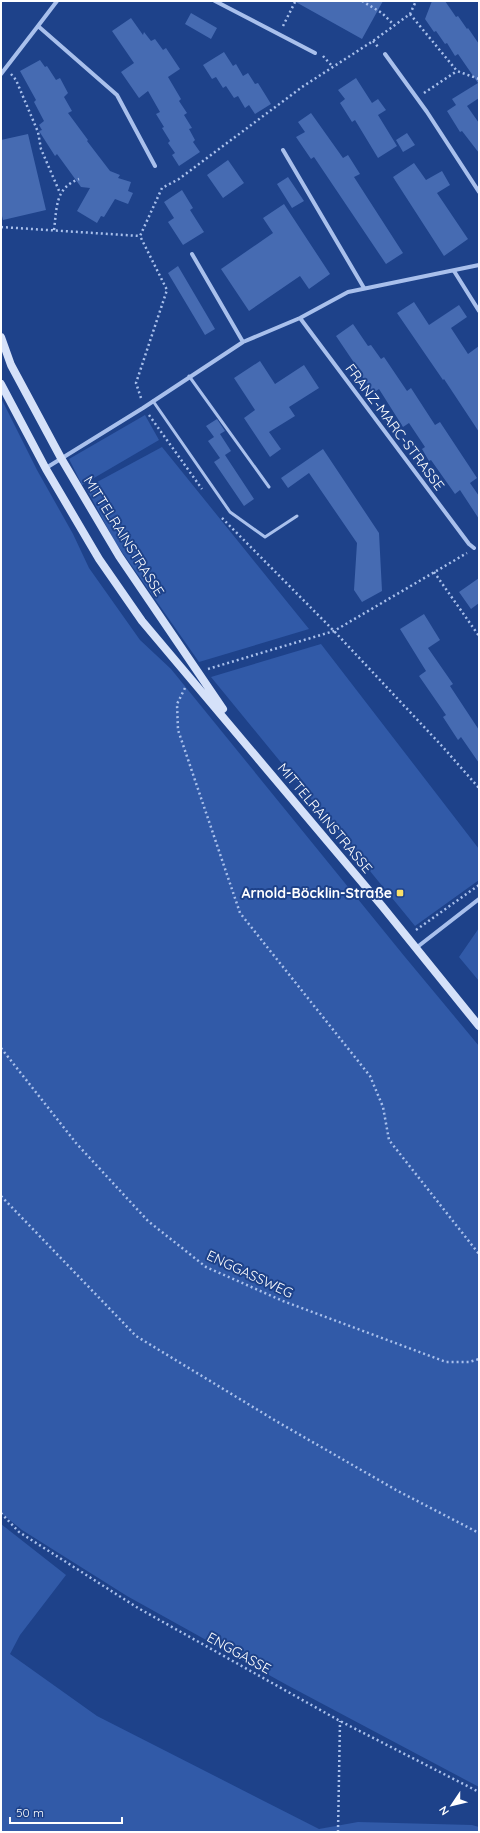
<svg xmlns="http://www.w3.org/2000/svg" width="480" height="1833" font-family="Quicksand,sans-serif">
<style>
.green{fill:#315aa8}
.building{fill:#466bb2}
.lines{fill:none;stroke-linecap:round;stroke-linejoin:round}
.path{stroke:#a9c0ec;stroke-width:2.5;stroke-dasharray:2 3;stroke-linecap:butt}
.lane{stroke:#a9c0ec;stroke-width:3}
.street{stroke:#a9c0ec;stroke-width:4}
.secondary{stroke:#d5e1f9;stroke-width:8}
.poi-dot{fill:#fae069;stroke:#1e428a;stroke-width:1.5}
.labels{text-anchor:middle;stroke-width:4;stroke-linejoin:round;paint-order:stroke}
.street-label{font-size:14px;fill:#fff;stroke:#1e428a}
.poi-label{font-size:14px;font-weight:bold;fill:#fff;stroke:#1e428a;text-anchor:end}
</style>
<rect width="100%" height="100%" fill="#1e428a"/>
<path class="green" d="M1,398l36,72 36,64 16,34 51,72 31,29 234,288 74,89v741l-192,-102 -160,-89 -105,-66 -21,-17z
M145,415l14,25 -77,45 -13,-26z
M162,447l147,182 -110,33 -84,-120 -29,-54z
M321,644l158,205v31l-64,46 -204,-249z
M479,928v53l-20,-24z
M1,1524l65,51 -46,60 -10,19 87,62 222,113 39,-7 114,3 7,2v5h-478z"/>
<path class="building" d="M294,1h89l-21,38z
M432,1h13l11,16 2,-1 9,13 1,-1 11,16v54l-12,8 12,17v30l-17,-22 -2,1 -13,-21 9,-6 -4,-6 26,-16 -20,-29 -3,2 -8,-13 -2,1 -9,-13 -2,1 -9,-13z
M191,13l26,15 -6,11 -26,-15z
M131,18l12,17 1,-3 7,9 4,-2 8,11 3,-2 14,21 -12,8 13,22 -2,2 8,12 -3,2 8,13 -3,1 6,11 -2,2 7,10 -21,14 -7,-11 3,-2 -7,-10 2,-2 -8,-13 2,-1 -8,-13 4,-2 -12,-21 -9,7 -18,-26 13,-9 -22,-32z
M224,52l9,14 3,-2 7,12 5,-3 7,11 3,-1 13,21 -16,10 -6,-9 -4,3 -7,-12 -4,2 -8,-12 -3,2 -7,-11 -4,2 -9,-14z
M40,60l5,7 2,-1 9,14 4,-2 8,15 -4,4 8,14 -4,2 20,27 -1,1 23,30 10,4 -2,3 13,4 -3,9 5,2 -5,11 -13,-5 -11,18 -3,-1 -4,7 -20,-12 13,-23 -9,-1 -24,-33 -2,2 -16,-25 3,-1 -3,-5 5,-4 -10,-19 2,-2 -16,-29z
M356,78l16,25 6,-4 8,11 -8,5 19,31 -19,12 -23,-38 -3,2 -12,-19 5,-4 -7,-9z
M311,113l32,45 5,-3 12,19 -6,3 49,76 -17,11 -72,-107 -3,2 -15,-22 9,-5 -7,-10z
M407,133l8,12 -12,7 -7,-12z
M28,134l18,76 -43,10 -2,-8v-72z
M228,160l16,23 -21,15 -16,-23z
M414,163l12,17 16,-9 8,14 -13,8 31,46 -24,17 -51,-79z
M288,177l16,24 -12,7 -15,-24z
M182,190l11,18 -3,2 14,22 -21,13 -15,-23 6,-4 -10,-16z
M284,204l46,70 -21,15 -9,-13 -51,35 -28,-42 52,-36 -10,-15z
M178,266l37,63 -10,6 -37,-62z
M414,302l15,23 30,-20 8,12 -16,11 17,26 11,-8v86l-35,-53 -1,1 -46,-67z
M353,324l15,22 3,-1 10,14 3,-2 23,34 4,-3 24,37 5,-3 37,56 -7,5 9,13v23l-19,-29 -5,4 -24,-34 -2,1 -7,-12 3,-2 -16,-24 -6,4 -24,-38 -6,4 -13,-19 1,-1 -25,-37z
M260,361l15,23 29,-19 15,23 -30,19 6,9 -26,16 12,17 -11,8 -26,-39 11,-8 -21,-32z
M217,419l8,12 -5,3 11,17 -6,4 29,44 -10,7 -30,-44 6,-4 -12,-17 6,-4 -8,-11z
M323,449l56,84 3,58 -20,11 -8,-12 3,-47 -48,-70 -21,15 -7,-10z
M479,578v25l-8,6 -12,-17z
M424,614l16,26 -12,8 25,36 -3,2 29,44v33l-18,-26 -3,3 -15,-23 3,-2 -27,-39 7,-5 -26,-42z"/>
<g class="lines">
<path class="path" d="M362,1l20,12 12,12
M410,14l47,57 22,8
M283,26l12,-24
M373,41l6,7
M323,56l9,10
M11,74l5,6 22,52 3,17 19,44
M424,93l33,-22
M1,227l139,9
M54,230c3,-23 1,-42 25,-51
M141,398l-5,-15 31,-93 -27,-54 22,-48 17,-9 123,-92 71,-46 37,-27 6,-13
M149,415l53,74
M222,518l112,113 107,114 38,43
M434,572l45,64
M208,669l126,-38 133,-78
M185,688l-8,16 1,26 62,183 130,163 13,31 6,33 90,114
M416,930l63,-45
M1,1048l75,95 72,78 58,46 77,34 163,61h23l10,-3
M1,1196l135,140 140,85 120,69 83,43
M1,1513l18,19 119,76 202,113 139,71
M338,1832l2,-111"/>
<path class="lane" d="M189,376l80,111
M153,401l77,111 35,25 32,-21"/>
<path class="street" d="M215,1l100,52
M38,26l19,-25
M385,54l42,58 52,80
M1,74l37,-48 79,69 38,71
M283,150l81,138
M192,254l51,88
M454,271l25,40
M300,318l169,226 5,4
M46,468l97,-60 100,-66 57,-24 48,-26 131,-27
M416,948l63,-49"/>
<path class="secondary" d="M1,337l10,28 50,93 58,98 104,153
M1,384l45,85 53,90 43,62 240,285 97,120"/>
</g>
<rect class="poi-dot" x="396" y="889" width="8" height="8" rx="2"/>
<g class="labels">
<g class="street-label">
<text transform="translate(395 427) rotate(53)" y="5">FRANZ-MARC-STRASSE</text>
<text transform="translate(124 536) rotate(58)" y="5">MITTELRAINSTRASSE</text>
<text transform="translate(325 818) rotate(50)" y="5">MITTELRAINSTRASSE</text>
<text transform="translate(250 1274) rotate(25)" y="5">ENGGASSWEG</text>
<text transform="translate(239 1653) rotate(29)" y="5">ENGGASSE</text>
</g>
<g class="poi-label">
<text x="392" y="898">Arnold-Böcklin-Straße</text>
</g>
</g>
<rect width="480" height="1833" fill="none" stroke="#ffffff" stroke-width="4"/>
<g transform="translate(452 1805) rotate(235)" stroke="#1e428a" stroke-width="3" paint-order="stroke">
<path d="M0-3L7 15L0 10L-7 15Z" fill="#ffffff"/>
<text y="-6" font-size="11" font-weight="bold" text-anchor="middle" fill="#ffffff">N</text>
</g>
<path d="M10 1817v6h112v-6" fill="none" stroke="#ffffff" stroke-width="2"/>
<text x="16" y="1817" font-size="12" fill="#ffffff" stroke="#1e428a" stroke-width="3" paint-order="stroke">50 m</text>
</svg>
